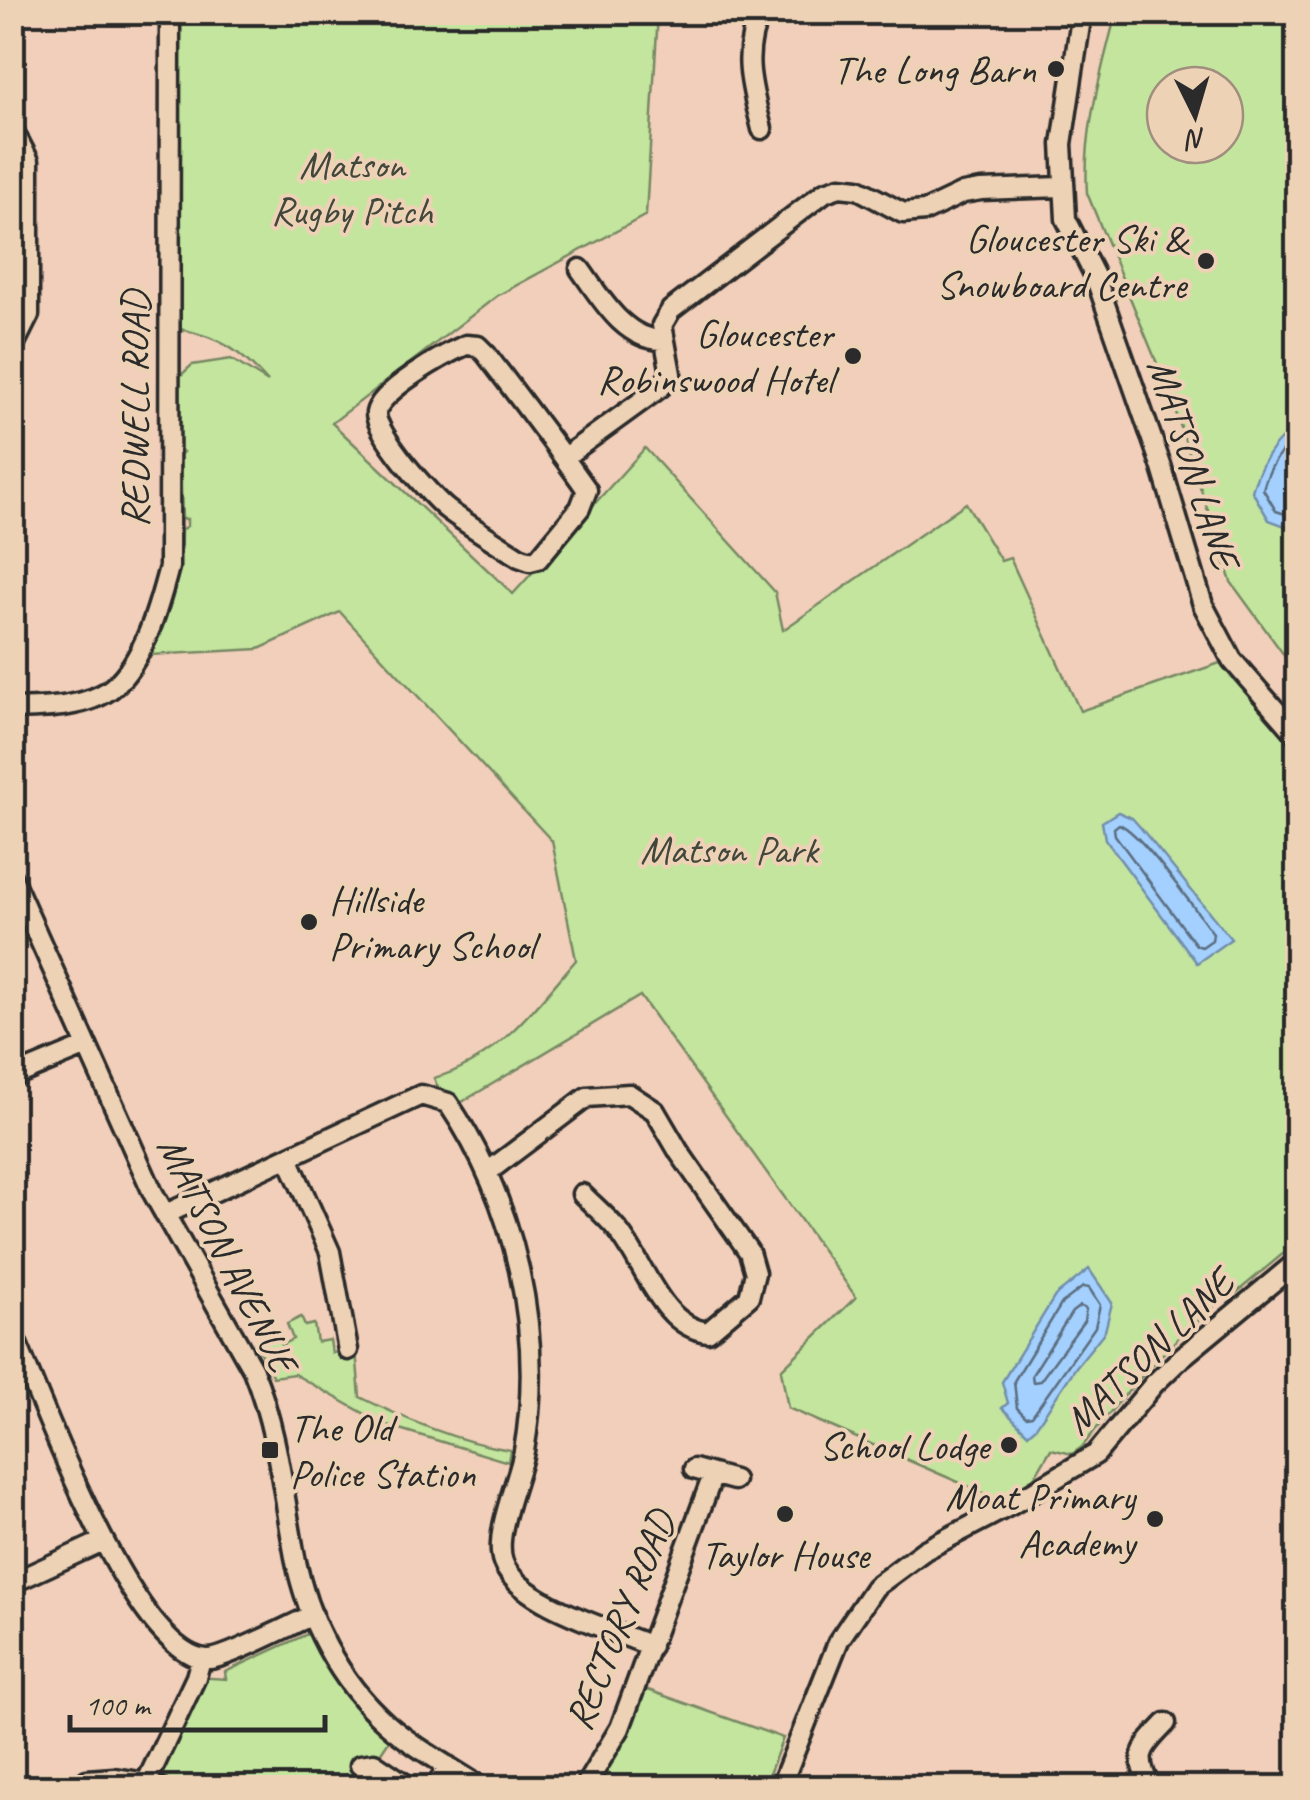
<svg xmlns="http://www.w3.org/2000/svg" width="1310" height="1800" font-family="Caveat,sans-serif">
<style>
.green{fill:#c3e59e;stroke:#778864;stroke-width:2.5;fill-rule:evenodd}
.water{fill:#a3d0fe;stroke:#738eaa;stroke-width:2.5}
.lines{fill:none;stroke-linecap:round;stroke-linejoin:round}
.shore{stroke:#5b6d7f;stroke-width:2.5}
.minor-casing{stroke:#2b2b2b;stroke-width:25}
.minor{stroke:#eed2b5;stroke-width:18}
.poi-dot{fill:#2b2b2b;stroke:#eed2b5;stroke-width:4}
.labels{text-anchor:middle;stroke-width:8;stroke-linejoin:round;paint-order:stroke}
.poi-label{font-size:40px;fill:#2b2b2b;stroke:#eed2b5;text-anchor:end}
.park-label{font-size:40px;fill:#42473c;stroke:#eed2b5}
.street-label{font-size:40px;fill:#2b2b2b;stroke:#eed2b5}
</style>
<rect width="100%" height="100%" fill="#f2cfba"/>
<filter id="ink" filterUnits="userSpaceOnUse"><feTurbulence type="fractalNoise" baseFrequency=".01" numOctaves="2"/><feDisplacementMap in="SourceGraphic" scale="20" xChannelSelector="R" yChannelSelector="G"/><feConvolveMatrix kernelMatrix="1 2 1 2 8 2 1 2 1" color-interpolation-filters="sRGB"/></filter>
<g filter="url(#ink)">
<path class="green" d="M312,12l346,1 -12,202 -149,81 -165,127 181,171 132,-146 130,144 8,38 183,-127 35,58 9,-3 70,153 140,-48 77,80v499l-61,51 -15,3c-11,20 -30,28 -45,44 -33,34 -65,69 -94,107l-10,7 -21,-5 -30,51 -10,5 -223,-97 -7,-38 75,-73 -216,-301 -183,109 -19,-17 -4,-10c63,-17 101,-71 142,-118l-24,-119 -212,-229 -81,37 -108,6c20,-47 30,-73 30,-125l6,-4v-7h-5l-2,-64 3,-3 -4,-4 1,-72 12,-11 39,-6 37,23c-29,-32 -46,-44 -88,-53l-2,-304c29,-14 98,-8 134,-13z
M1116,13h181v660l-66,-91 -59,-182 -85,-207c-4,-62 14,-120 29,-180zM1165,85h60v60h-60z
M12,144c14,42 14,154 0,196z
M301,1317l4,9 9,-2 3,18 13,-2 2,13 24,-3 4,47c47,23 98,45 150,53l-2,12 -125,-38 -89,-50 -21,3 -18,-34 21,-8 5,10 12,-6 -6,-15z
M318,1629l78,101 -22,33 -14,2 -17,22 -182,1 -15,-5 50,-106 30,2 -1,-7z
M648,1690l135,48 -19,49 -165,1 43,-94z"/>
<path class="water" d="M1297,427l1,100 -5,2 -24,-9 -17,-29c8,-26 21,-51 45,-64z
M1118,812l14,6 8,9 91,112 -34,24 -92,-124 -3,-17z
M1089,1269l23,34 -7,28 -29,36 -40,60 -8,7 -26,-26 6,-5 -6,-21 53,-86z"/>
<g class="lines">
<path class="shore" d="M1298,439c-18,8 -30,32 -35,50l13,22 22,7
M1119,824c23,9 76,86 94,109l-1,7 -10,7 -6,-2 -81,-110 -1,-7z
M1083,1287l6,1 11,17 -5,22 -63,89 -6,1 -9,-9 -3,-27 48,-78z
M1080,1306l6,3 -2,12 -44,60 -7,1 -1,-7 40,-63z"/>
<g class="minor-casing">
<path id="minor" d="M761,12c-21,41 -9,76 1,117
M1082,12l-20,132 4,75 29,57 66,189 42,140 29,55 66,76
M12,128l17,33v154l-17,34
M580,269c21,29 44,71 83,71
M466,345l12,1 8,8c34,45 69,90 101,136l-7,18 -42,51 -8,2 -11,-4c-23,-15 -48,-30 -71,-47 -15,-11 -74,-78 -72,-97 3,-22 69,-59 90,-68z
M566,456l95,-69 10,-13 -9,-49 9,-15 154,-118 15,-5 18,2 45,24 22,-2 38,-18 18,-3 81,-3
M12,709c32,-1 75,-1 100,-21 32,-26 47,-83 57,-121l1,-555
M12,878l141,315 100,177c25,62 30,123 42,187 12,62 44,124 91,166 28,25 65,44 96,65
M12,1077l75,-31
M288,1158l42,94 18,98
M489,1171l98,-74 42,-3 26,17 24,41 70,100 6,21 -6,24 -41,35c-48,-5 -64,-72 -92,-104 -10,-12 -23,-23 -34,-34
M166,1214l255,-119 27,8c67,99 97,229 76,348 -5,29 -31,83 -21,111 15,42 108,67 148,84
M12,1332c29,65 121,324 195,327 17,1 85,-35 106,-44
M694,1469l40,11
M12,1583l91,-42
M360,1765l14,-2 37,25
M80,1788l7,-8 27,-2 32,5
M161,1788l-15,-5 50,-106 5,-18
M435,1788l13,-22
M584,1788l36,-60 93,-253
M780,1788l59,-148 36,-53 50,-37 86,-45 85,-51 58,-70 28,-27 116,-96
M1151,1788c-18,-34 -9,-40 15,-65"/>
</g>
<use href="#minor" class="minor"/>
</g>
</g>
<g class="poi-dot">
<circle cx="1056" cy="69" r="10"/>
<circle cx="1206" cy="261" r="10"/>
<circle cx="853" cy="356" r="10"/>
<circle cx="309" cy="922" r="10"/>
<circle cx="1009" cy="1445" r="10"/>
<rect x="260" y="1440" width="20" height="20" rx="5"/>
<circle cx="785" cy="1514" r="10"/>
<circle cx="1155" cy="1519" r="10"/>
</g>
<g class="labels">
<g class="poi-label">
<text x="1036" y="83">The Long Barn</text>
<text x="1186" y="252">Gloucester Ski &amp;<tspan x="1186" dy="46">Snowboard Centre</tspan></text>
<text x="833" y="347">Gloucester<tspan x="833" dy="46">Robinswood Hotel</tspan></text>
<text x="329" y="913" text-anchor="start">Hillside<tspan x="329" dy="46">Primary School</tspan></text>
<text x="290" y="1441" text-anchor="start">The Old<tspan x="290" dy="46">Police Station</tspan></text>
<text x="989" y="1459">School Lodge</text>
<text x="1135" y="1510">Moat Primary<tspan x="1135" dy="46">Academy</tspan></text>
<text x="785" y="1568" text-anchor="middle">Taylor House</text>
</g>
<g class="park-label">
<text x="352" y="178">Matson<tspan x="352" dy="46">Rugby Pitch</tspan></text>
<text x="729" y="863">Matson Park</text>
</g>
<g class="street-label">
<text transform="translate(134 409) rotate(-90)" y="14">REDWELL ROAD</text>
<text transform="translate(1194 463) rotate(72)" y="14">MATSON LANE</text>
<text transform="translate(228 1254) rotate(63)" y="14">MATSON AVENUE</text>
<text transform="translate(1148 1351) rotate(-44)" y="14">MATSON LANE</text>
<text transform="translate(619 1620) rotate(-68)" y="14">RECTORY ROAD</text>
</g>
</g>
<rect width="1310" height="1800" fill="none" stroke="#eed2b5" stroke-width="50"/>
<rect x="25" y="25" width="1260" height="1750" fill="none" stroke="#2b2b2b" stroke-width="4" filter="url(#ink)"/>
<g transform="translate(1195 115) rotate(175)"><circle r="48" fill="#eed2b5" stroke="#a08f7e" stroke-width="2.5"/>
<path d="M0-8L18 38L0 25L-18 38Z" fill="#2b2b2b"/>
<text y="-15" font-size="28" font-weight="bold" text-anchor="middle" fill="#2b2b2b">N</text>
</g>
<path d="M70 1715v15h255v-15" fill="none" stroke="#2b2b2b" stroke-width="5"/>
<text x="85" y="1715" font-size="30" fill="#2b2b2b" stroke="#eed2b5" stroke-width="8" paint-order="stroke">100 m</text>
</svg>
